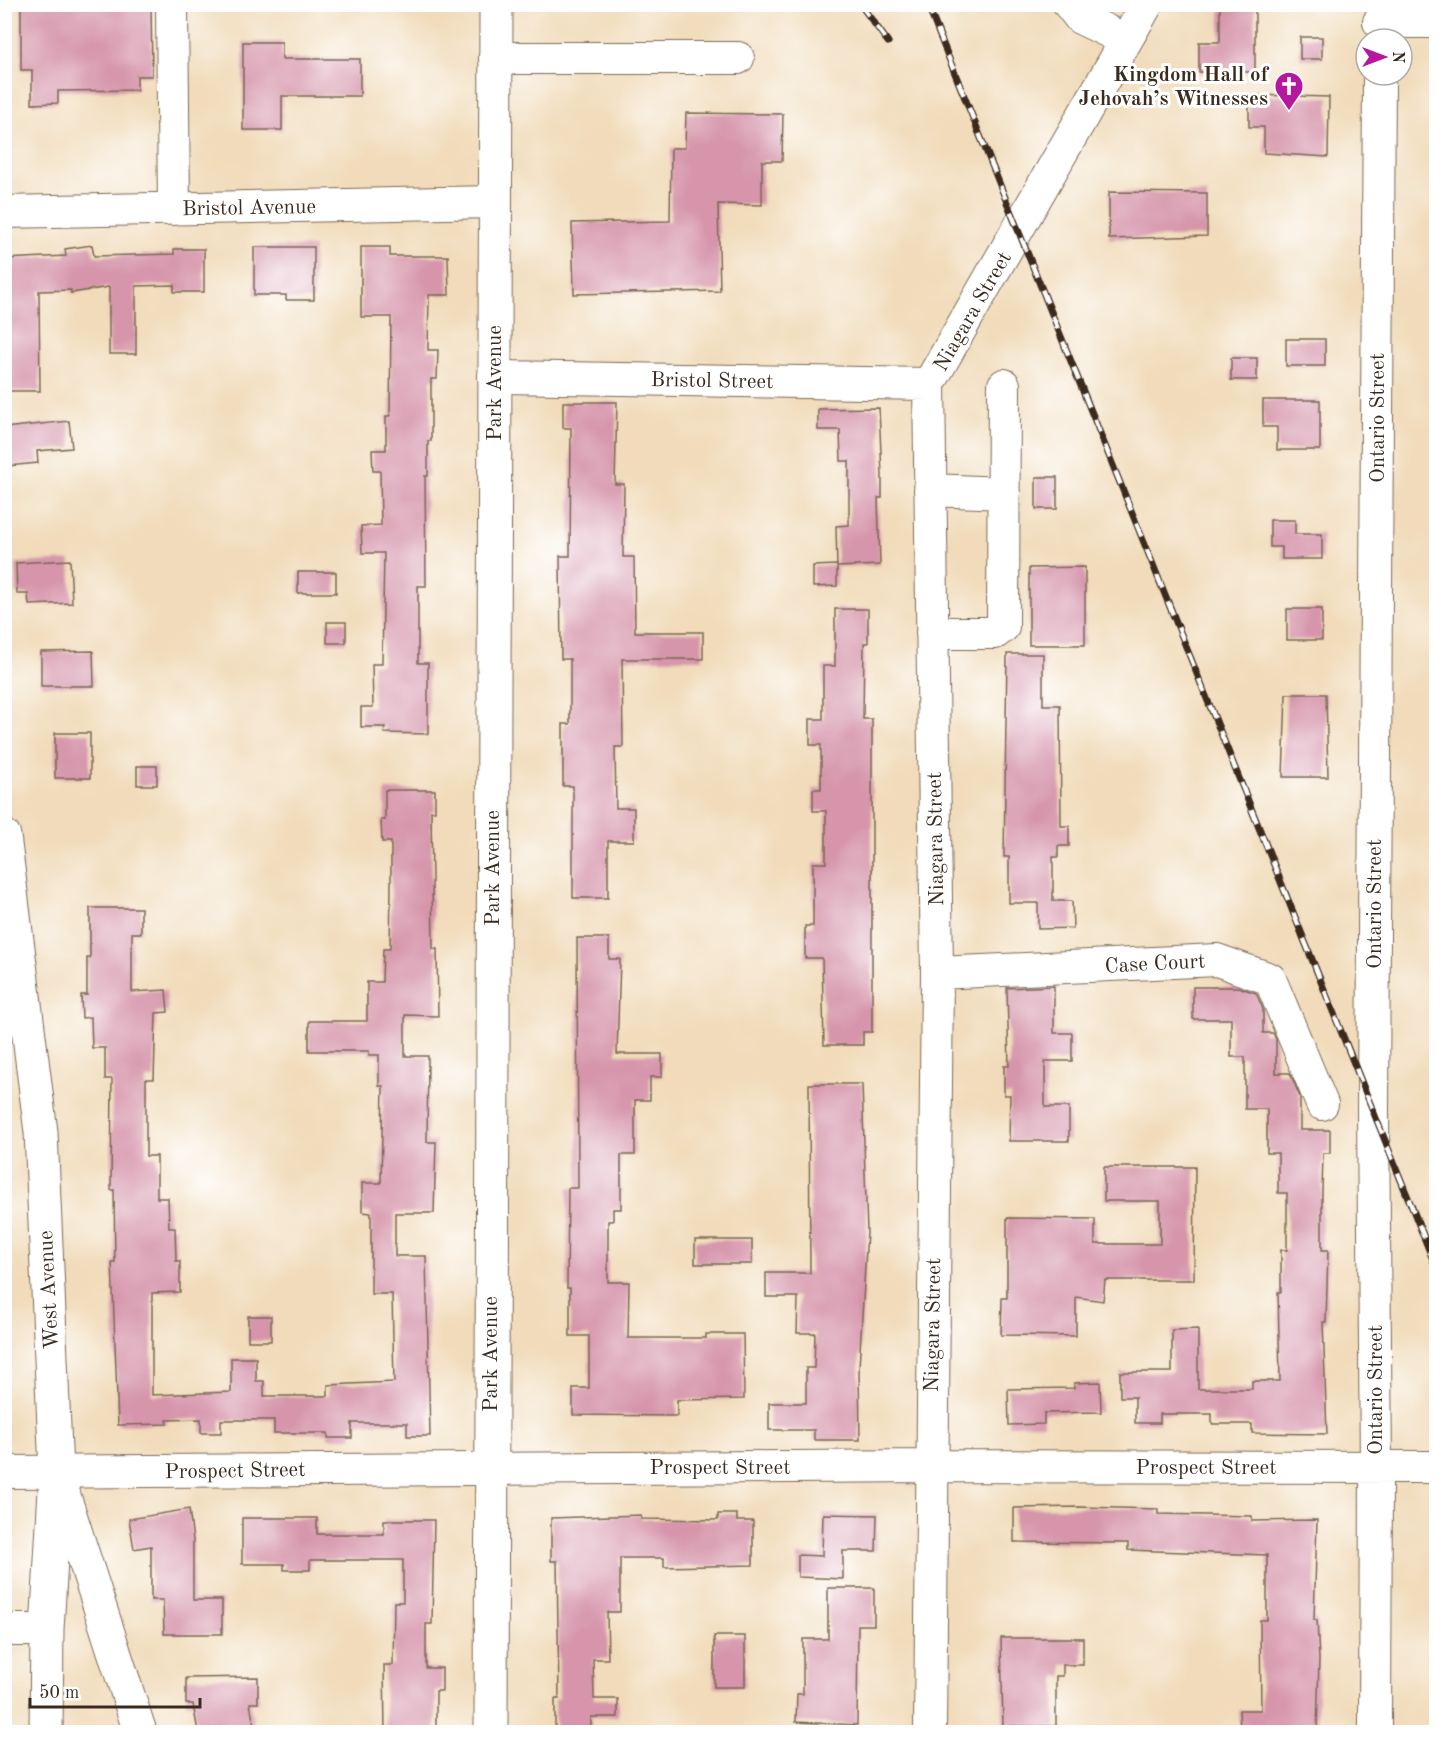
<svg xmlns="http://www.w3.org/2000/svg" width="1441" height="1737" font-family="'Old Standard TT',serif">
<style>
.building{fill:#d695aa}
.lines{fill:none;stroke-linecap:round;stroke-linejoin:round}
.minor-casing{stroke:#7b6855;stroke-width:34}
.major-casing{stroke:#7b6855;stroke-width:35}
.highway-casing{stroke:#7b6855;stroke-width:35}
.minor{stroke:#fff;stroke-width:32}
.major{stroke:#fff;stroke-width:33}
.highway{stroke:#fff;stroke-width:33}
.rail-casing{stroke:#3b2a1e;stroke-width:7}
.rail{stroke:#fff;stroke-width:4.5;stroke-dasharray:14;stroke-linecap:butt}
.labels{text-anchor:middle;stroke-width:6;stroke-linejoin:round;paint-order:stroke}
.poi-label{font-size:21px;font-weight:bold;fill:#3b2a1e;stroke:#fff;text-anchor:end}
.street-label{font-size:21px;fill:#3b2a1e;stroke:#fff}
</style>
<rect width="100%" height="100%" fill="#fff"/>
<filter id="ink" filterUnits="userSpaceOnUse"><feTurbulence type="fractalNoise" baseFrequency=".0167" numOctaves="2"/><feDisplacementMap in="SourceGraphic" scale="12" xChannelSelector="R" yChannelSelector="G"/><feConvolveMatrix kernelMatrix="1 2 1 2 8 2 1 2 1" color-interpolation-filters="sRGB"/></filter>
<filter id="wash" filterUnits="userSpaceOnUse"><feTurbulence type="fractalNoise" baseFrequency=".008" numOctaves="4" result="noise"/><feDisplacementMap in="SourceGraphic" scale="24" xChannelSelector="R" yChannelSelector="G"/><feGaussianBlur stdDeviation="1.35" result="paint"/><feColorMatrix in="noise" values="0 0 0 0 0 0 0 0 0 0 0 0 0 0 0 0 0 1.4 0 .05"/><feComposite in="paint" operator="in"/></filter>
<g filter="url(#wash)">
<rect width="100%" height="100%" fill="#f1dbba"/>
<g id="blocks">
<path class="building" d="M21,4h130l1,72h-15v14l-79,1v12l-26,1v-34h-11z
M1220,4h35v68h-56v-30h21z
M1300,37h22v22h-22z
M243,42h39v17h78v37h-78v34h-39z
M1249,95l80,2 -1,60 -64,-4v-26h-15z
M686,113l97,1 -1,47h-20v44l-44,-1 2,87 -146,3 -2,-71 98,-2 1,-73h14z
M1109,192l98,1v43l-98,3z
M92,245l2,11 80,-2v-5h30v43h-30v-7l-38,1v68h-27v-67l-38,6v-3l-32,1 1,100h-36v-132l62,-3 -1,-7z
M254,247h60v53h-28v-5h-32z
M361,247h29v9h58l1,39h-20l-1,55h10l-1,29h-6v62h-3v35h-3l1,110h-8v77h10v71l-44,-1 1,-6h-24v-20h12l-1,-43h10l2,-111h-22l-1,-27 20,-1 -1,-54h-7l-1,-21h14v-34h4l1,-99h-30z
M1286,339h39v27h-39z
M1231,358h26v22h-26z
M1263,400h57v50h-43v-23h-14z
M563,402h54l-2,82h9l-1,73h11l1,75h68v27h-81l1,88h-8l1,61h18v33h-26v57h-35v-112h-10v-62h7v-65h-9l-1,-103h10l1,-128h-8z
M879,408l3,67v23h-4l2,67 -43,2 -1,-41 13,-1v-64h-8l-1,-31h-22v-21z
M69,421l3,27 -35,3 1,12 -30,3 -4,-38z
M1036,477h21v32h-21z
M1270,520h25v14h27v25h-40v-12h-12z
M70,560l2,43 -43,2 -1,-11h-11l-1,-31z
M837,565v21l-24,1v-21z
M1085,567v78h-56v-77z
M298,572h38v21h-38z
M835,609h33v34h-4l-1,76h9v313h-9v13h-39l-2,-87h-17v-32h8v-63h13v-52h-13v-22h8v-44h-11v-26h13v-53h12z
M1287,609h35v31h-35z
M327,622h19v21h-19z
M93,651l1,35h-53v-34z
M1007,654h36v51h17l1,121h8v20h-11v11h-5v44h19l1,27 -35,1v-26h-29v-46h-5z
M1286,694h40l2,83h-45z
M55,733h35v45h-35z
M137,766h20v19h-20z
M385,790h50v21h-4l2,138h4l1,67 -33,-1v41h23l-1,86h9l-2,71h-39v43h31l4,180h-23v-13h-55v15h-24v-5h-54v-13h-53v13h-20v-14l-34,1v4l-49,1 -6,-163h3l-1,-72h-3l1,-111h-7v-31h-13l-1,-31 -9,1 -1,-23h6v-37h3v-50h51v25h-9v59l34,-2 2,22 -12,1 -2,66h-8v77h11v42h11l1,30h6l1,33h4v31l-28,1v102l79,-3v-34h25v23h8v15h64v-11l66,-3 -2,-88h-21v-81l-9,-1v-29h19l2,-97h-4v-31h-10v-4h-60v-30h58v-39h15l1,-33h7l1,-62v-45h-9l-1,-22h4z
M577,938h32v21h11l-3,95h45v23h-12v23h-15v55h-14v54h-8v12h-5v61h21l-1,56h78v-4h37l1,65 -67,1v16l-104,-1v-27h16v-52h-19v-48h-3l1,-100h10z
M1054,986v47h18v28h-27v46h24v34h-60l1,-46h-6v-29h5l-2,-78z
M1193,987h45l18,6 7,16v24h10l3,6v34h14l10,24v33h30v23h-7l-1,40v57h6l-2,72h-3l4,112 -75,-1v-9h-40v-10h-52v9h-25v-26h-15v-25h52v-42l26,-1v60h54v-8h28l-2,-89h3v-42h6v-57h-9v-40h-11v-44h-22v-52h-14v-38h-38z
M809,1084h53l5,148 -8,136 1,72h-46v-10h-45v-27h37v-35h8l1,-35h-18l1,-36h-32v-24h44z
M1104,1167h91l-1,113h-89l-2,21 -27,-4v39l-75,-1 1,-37h5v-80l88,1v25h65v-43h-56z
M695,1240h57v24h-57z
M248,1316h23v25h-23z
M1100,1382l1,30 -57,1v11l-35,1 -1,-36 66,-1v-5z
M1080,1507l78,2v5l94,2v5l65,-1 -3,100h3l2,39 -2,73h-77l-1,-22h22l-1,-90h7v-65l-139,-5v-7l-114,-1v-34z
M189,1509l4,31v60h29v34h-58l-1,-34h-12v-54l-17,3 -5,-30z
M718,1514h19v7h16v44l-89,2v-9h-44v54h-13l1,47h-15l1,40h24v18h-27v12h-36v-30h4l-2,-138h-6v-43l90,-3v4l77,1z
M823,1514l54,1 -1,36h-33v28l-45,-2v-22l24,1z
M242,1518h75v16h67v-14h50l-2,104h-6v44h16v23h-6v41h-51l-1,-67h9l1,-63h9v-42h-93v10h-26v-6h-42z
M828,1588h46v37h-16l-1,100 -61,-3 1,-28h6v-55h25z
M714,1636h31v51h-31z
M1001,1638h82v27h-20v11h-7v50h-53z
M258,1677v26h-8l5,29h-57l-5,-28h-7v-26z"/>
</g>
</g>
<g filter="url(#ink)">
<use href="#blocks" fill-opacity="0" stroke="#7b6855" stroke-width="1.5"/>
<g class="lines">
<g class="minor-casing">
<path id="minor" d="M172,4l2,205
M1069,4l11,14 46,22
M1379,22h57
M495,58h243
M4,212l490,-10
M494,377l435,7
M930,490l74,3
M932,633h63l8,-6 1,-242
M937,973l280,-13 53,19 52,125
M4,1472l927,-6 505,1
M4,1630h43
M930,1732l7,-759 -8,-589 218,-380
M1375,1732l1,-264 -3,-359 6,-1034"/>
</g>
<g class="major-casing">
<path id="major" d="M57,1474l83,258
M491,1732l5,-1728"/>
</g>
<g class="highway-casing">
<path id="highway" d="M4,836l37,296 15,340 -9,158 -1,102"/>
</g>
<use href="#minor" class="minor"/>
<use href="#major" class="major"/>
<use href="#highway" class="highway"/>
<g class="rail-casing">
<path id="rail" d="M860,4l28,38
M927,4l509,1263"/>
</g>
<use href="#rail" class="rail"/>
</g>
</g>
<defs>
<g id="church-pin" transform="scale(1.5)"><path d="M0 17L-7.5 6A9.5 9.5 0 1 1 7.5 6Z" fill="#b5179e" stroke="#fff"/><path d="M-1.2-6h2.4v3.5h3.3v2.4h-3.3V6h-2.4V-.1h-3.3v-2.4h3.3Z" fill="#fff"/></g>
</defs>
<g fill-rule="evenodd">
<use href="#church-pin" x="1289" y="86"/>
</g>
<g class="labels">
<g class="poi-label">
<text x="1268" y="81">Kingdom Hall of<tspan x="1268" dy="24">Jehovah’s Witnesses</tspan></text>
</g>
<g class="street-label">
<text transform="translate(249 207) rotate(-1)" y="7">Bristol Avenue</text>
<text transform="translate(972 311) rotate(-60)" y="7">Niagara Street</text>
<text transform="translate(712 380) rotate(1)" y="7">Bristol Street</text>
<text transform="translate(494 383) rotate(-90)" y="7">Park Avenue</text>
<text transform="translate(1377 418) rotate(-90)" y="7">Ontario Street</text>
<text transform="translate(935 839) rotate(-91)" y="7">Niagara Street</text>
<text transform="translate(492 868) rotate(-90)" y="7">Park Avenue</text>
<text transform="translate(1374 904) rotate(-90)" y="7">Ontario Street</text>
<text transform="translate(1155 963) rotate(-3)" y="7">Case Court</text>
<text transform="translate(48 1290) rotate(-93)" y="7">West Avenue</text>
<text transform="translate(932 1325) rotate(-89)" y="7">Niagara Street</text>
<text transform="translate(490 1354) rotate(-90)" y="7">Park Avenue</text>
<text transform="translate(1375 1390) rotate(-90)" y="7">Ontario Street</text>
<text x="720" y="1474">Prospect Street</text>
<text x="1206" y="1474">Prospect Street</text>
<text transform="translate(235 1470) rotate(-1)" y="7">Prospect Street</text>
</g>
</g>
<rect width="1441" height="1737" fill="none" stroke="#fff" stroke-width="24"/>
<g transform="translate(1384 57) rotate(90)"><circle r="28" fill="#ffffff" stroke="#b1aaa5" stroke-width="1.5"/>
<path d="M0-4.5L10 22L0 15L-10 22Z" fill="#b5179e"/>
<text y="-9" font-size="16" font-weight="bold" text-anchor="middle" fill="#3b2a1e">N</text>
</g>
<path d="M30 1698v9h170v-9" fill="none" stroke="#3b2a1e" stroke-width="3"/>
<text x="39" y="1698" font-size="18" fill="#3b2a1e" stroke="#ffffff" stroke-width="4.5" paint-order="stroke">50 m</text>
</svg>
